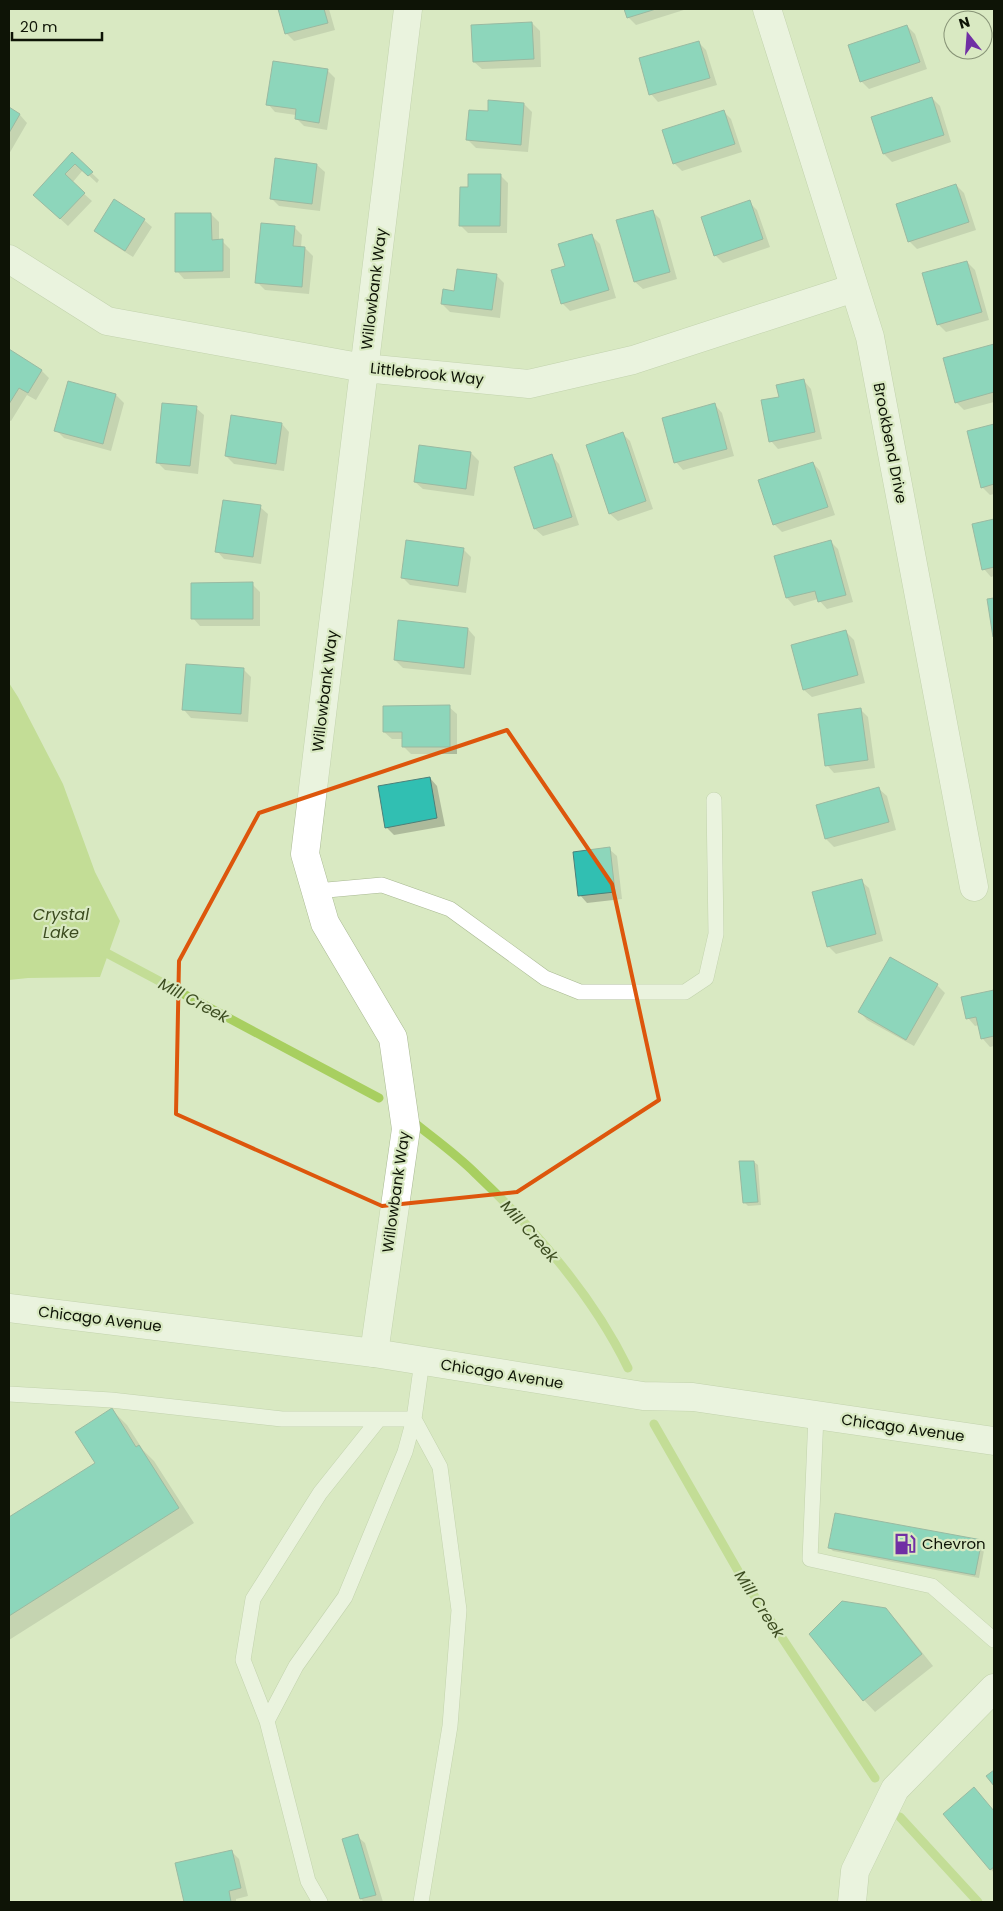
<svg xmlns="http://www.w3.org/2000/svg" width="1003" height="1911" font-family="Poppins,sans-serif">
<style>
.water{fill:#a8cf60}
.shadow{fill:#0003}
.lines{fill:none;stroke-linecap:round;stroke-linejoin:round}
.stream{stroke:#a8cf60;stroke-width:9}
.building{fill:#31bfb2;stroke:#4d8079}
.lane-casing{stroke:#a8b892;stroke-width:16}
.street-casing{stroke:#a8b892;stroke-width:29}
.secondary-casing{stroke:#a8b892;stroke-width:29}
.lane{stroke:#fff;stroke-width:15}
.street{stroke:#fff;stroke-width:28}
.secondary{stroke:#fff;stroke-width:28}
.marked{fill:none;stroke:#dd560c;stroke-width:4;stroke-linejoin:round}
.labels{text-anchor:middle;stroke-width:4.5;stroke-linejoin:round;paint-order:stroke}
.street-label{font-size:15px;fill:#0e1406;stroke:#d9e9c2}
.poi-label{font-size:15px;fill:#0e1406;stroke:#d9e9c2;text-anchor:start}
.water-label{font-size:16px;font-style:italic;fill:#3c4c20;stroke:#d9e9c2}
</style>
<rect width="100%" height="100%" fill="#d9e9c2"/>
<path class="water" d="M9,683l9,14 45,87 32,88 25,49 -20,56 -72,1 -19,2z"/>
<path class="shadow" d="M280,9h49l6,21 -41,11 -8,-8z
M626,9h61l-51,16 -8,-8z
M532,23l8,8 1,36 -59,2 -8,-7z
M907,26l8,8 12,35 -58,20 -8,-8z
M698,42l8,8 11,35 -59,17 -7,-8z
M327,70l8,8 -8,52 -23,-4 -8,-8v-3l-21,-3 -7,-8z
M932,98l8,8 11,36 -59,20 -8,-8 -12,-36z
M524,104l8,8 -4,40 -52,-4 -8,-8z
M9,109l11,6 7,8 -18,31z
M723,111l8,8 11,33 -60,19 -8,-8z
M72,154l27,26 -2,3 -14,-13 -11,13 20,18 -24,25 -26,-24z
M276,160l41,5 8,7 -5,39 -41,-5 -8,-8z
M500,175l8,8 -1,50h-39l-8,-8 9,-37z
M956,185l8,8 12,37 -59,19 -8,-8z
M749,202l8,8 13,37 -47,16 -8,-8z
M652,211l8,8 17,60 -34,10 -8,-7z
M211,214l8,8v19h3l8,8v29l-46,1 -7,-8z
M144,220l8,7 -19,30 -30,-19 -8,-7z
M294,227l8,8 -1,12 4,1 8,8 -4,38 -44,-4 -8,-8z
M592,236l8,8 16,54 -46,13 -8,-8 4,-36z
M967,262l8,8 14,50 -43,12 -8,-8z
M496,275l8,8 -4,35 -50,-6 -8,-8z
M994,345v57l-30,8 -8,-8 -12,-43z
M9,351l33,20 7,7 -13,22 -9,-5 -16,26 -2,-1z
M804,381l7,8 11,50 -44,10 -7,-8 9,-43z
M69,382l47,13 8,8 -13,48 -47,-13 -8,-8z
M715,405l7,8 12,43 -51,14 -7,-8z
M196,408l8,7 -6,59 -33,-4 -8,-8z
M282,424l7,8 -5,39 -50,-7 -8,-8z
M994,425v69l-4,1 -8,-8 -14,-55z
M622,433l8,8 23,68 -35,12 -8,-7z
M420,446l51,7 8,8 -5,35 -51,-7 -8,-7z
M552,456l7,8 20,61 -36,11 -8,-7z
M813,463l7,8 15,44 -53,17 -8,-8z
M260,507l8,7 -7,50 -37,-5 -7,-8z
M994,521v55l-3,1 -7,-8 -10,-44z
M831,542l7,7 15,53 -26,7 -9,-10 -24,7 -7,-8z
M463,549l8,8 -5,36 -56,-8 -8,-8z
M252,584l8,8v34h-60l-7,-8z
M468,629l7,8 -4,38 -68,-7 -8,-8z
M846,632l8,8 11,43 -53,14 -8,-7z
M243,669l8,8 -3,45 -57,-4 -7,-8z
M449,707l8,7v40h-46l-8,-8v-7h-11l-8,-7z
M860,709l8,8 7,51 -41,5 -7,-8z
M430,778l7,8 8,40 -51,9 -8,-8z
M879,789l8,7 9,34 -62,17 -8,-8 -9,-33z
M609,849l8,7 5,43 -35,4 -7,-8z
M861,881l8,7 14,53 -47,13 -8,-8z
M937,985l8,8 -31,53 -47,-26 -7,-8z
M994,991v55l-4,1 -7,-8 -4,-14 -4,1 -7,-8 -5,-20z
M754,1162l4,3 3,40 -13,1 -4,-4z
M112,1410l15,15 16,25 11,11 40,62 -185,117v-121l87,-56z
M981,1541l4,4 -6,33 -146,-27 -3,-3z
M885,1609l12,12 36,45 -58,46 -11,-12 -53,-66z
M981,1797l13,15v61l-50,-59z
M357,1836l8,7 18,59h-19l-3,-3z
M231,1851l8,8 9,37 -12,3v3h-50l-9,-38z"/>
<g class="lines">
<path class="stream" d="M99,949l280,149
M411,1120c22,18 45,34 65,54 59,56 116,120 152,194
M654,1424l87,152 134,202
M900,1817l78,85"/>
</g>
<path class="building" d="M278,9h46l4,14 -43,11z
M624,9h32l-29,9z
M532,22l2,37 -61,3 -2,-37z
M907,25l13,37 -60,20 -12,-37z
M699,41l11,37 -61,17 -10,-37z
M273,61l55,8 -9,54 -24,-4 1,-10 -30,-4z
M932,97l12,38 -61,19 -12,-37z
M488,100l36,3 -3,42 -55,-5 3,-30 19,1z
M9,107l11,7 -11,19z
M724,110l11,34 -62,20 -11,-34z
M72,152l21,20 -5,4 -13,-12 -10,10 20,19 -25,26 -27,-24z
M275,158l42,6 -5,40 -42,-5z
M468,174h33l-1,52h-41l1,-39h8z
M956,184l13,38 -61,20 -12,-38z
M114,199l31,20 -20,32 -31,-20z
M750,200l13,39 -49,17 -13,-39z
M653,210l17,62 -36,10 -18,-62z
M175,213h36l1,27 11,-1v32l-48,1z
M261,223l34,3 -2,20 12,1 -3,40 -47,-4z
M592,234l17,56 -48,14 -10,-34 14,-4 -7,-22z
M967,261l15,51 -45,13 -15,-52z
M457,269l40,5 -5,36 -51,-6 2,-15 11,2z
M994,344v48l-39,11 -12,-45z
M9,349l33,21 -14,23 -9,-5 -10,16z
M804,379l11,53 -46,10 -8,-42 18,-3 -3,-12z
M68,381l48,13 -13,50 -49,-13z
M162,403l35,3 -7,60 -34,-3z
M715,403l12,46 -53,14 -12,-45z
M231,415l51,8 -6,41 -51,-8z
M994,424v60l-13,4 -14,-57z
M623,432l23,69 -37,13 -23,-69z
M419,445l52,7 -5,37 -52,-7z
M552,454l20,63 -38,12 -20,-62z
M813,462l15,45 -55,18 -15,-45z
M223,500l38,5 -8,52 -38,-5z
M994,519v48l-12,3 -10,-46z
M406,540l58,8 -6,38 -57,-8z
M831,540l15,55 -28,7 -3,-11 -29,7 -12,-42z
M253,582v37h-62v-36z
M994,598v39h-1l-6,-38z
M398,620l70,8 -4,40 -70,-8z
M846,630l12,45 -55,15 -12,-45z
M186,664l58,4 -3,46 -59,-4z
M450,705v42h-48v-15h-19v-26z
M861,708l7,52 -43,6 -7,-52z
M430,777l7,41 -52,10 -7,-42z
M879,787l10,35 -64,17 -9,-34z
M610,847l5,45 -37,4 -5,-44z
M862,879l14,55 -49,13 -15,-55z
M890,957l48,27 -32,56 -48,-28z
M994,990v46l-13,3 -5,-22 -10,2 -5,-22z
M739,1161h15l4,41 -15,1z
M112,1408l24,39 3,-2 40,63 -170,108v-99l86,-54 -20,-31z
M835,1513l147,27 -7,35 -147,-27z
M842,1601l44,7 36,46 -59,47 -54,-67z
M994,1770v16l-8,-10z
M974,1787l20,24v56l-4,3 -47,-56z
M358,1834l18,61 -16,4 -18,-60z
M232,1850l9,38 -12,3 2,11h-47l-9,-39z"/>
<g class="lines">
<g class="lane-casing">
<path id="lane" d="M316,891l66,-6 68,24 95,69 35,14h105l21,-14 10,-44 -2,-134
M9,1394l102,6 171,19h132l8,-58
M816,1415l-6,144 122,27 62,54
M414,1419l26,48 19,143 -9,116 -29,176
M267,1721l-24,-61 10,-61 67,-106 59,-74
M320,1902l-12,-21 -41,-160 29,-55 49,-69 60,-145 9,-33"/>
</g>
<g class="street-casing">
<path id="street" d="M767,9l103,328 104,550
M9,259l98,62 257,47 165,16 104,-24 221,-72
M374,1353l32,-224 -13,-91 -68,-115 -20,-69 103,-845
M852,1902l3,-31 40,-82 99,-101"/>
</g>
<g class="secondary-casing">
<path id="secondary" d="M9,1308l365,45 269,43 50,1 301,44"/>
</g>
<use href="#lane" class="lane"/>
<use href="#street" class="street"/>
<use href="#secondary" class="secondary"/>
</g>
<path d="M0 0H1003V1911H0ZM507,730l105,154 47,216 -142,92 -135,14 -206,-92 3,-153 80,-148z" fill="#d9e9c2" fill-opacity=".55" fill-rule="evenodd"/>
<path class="marked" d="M507,730l105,154 47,216 -142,92 -135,14 -206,-92 3,-153 80,-148z"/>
<defs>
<g id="fuel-bare" transform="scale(1.725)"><path d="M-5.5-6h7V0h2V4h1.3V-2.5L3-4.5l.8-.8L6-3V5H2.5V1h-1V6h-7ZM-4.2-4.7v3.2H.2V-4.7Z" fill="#702fa4" stroke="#d9e9c2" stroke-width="2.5" paint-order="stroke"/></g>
</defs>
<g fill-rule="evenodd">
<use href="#fuel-bare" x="905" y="1544"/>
</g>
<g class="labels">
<g class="street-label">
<text transform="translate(374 289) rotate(-83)" y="5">Willowbank Way</text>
<text transform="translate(427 374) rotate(6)" y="5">Littlebrook Way</text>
<text transform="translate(890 443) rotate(79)" y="5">Brookbend Drive</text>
<text transform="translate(325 691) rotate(-83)" y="5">Willowbank Way</text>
<text transform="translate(396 1192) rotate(-82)" y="5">Willowbank Way</text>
<text transform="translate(100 1319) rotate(7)" y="5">Chicago Avenue</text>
<text transform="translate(502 1374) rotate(9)" y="5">Chicago Avenue</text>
<text transform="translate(903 1428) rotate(8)" y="5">Chicago Avenue</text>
</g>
<g class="poi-label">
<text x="922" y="1549">Chevron</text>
</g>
<g class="water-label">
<text x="61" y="920">Crystal<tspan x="61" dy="18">Lake</tspan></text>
<text transform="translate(194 1000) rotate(28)" y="6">Mill Creek</text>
<text transform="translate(530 1231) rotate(48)" y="6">Mill Creek</text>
<text transform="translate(760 1604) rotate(57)" y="6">Mill Creek</text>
</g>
</g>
<rect width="1003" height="1911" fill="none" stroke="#0e1406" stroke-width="20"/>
<g transform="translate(968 35) rotate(343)"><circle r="24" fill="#d9e9c2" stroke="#889477"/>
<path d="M0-4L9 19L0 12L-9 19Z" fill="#702fa4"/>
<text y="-8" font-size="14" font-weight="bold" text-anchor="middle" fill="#0e1406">N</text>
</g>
<path d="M12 32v8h90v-8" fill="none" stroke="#0e1406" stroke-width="2.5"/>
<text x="20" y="32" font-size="15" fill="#0e1406" stroke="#d9e9c2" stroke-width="4" paint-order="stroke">20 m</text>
</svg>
